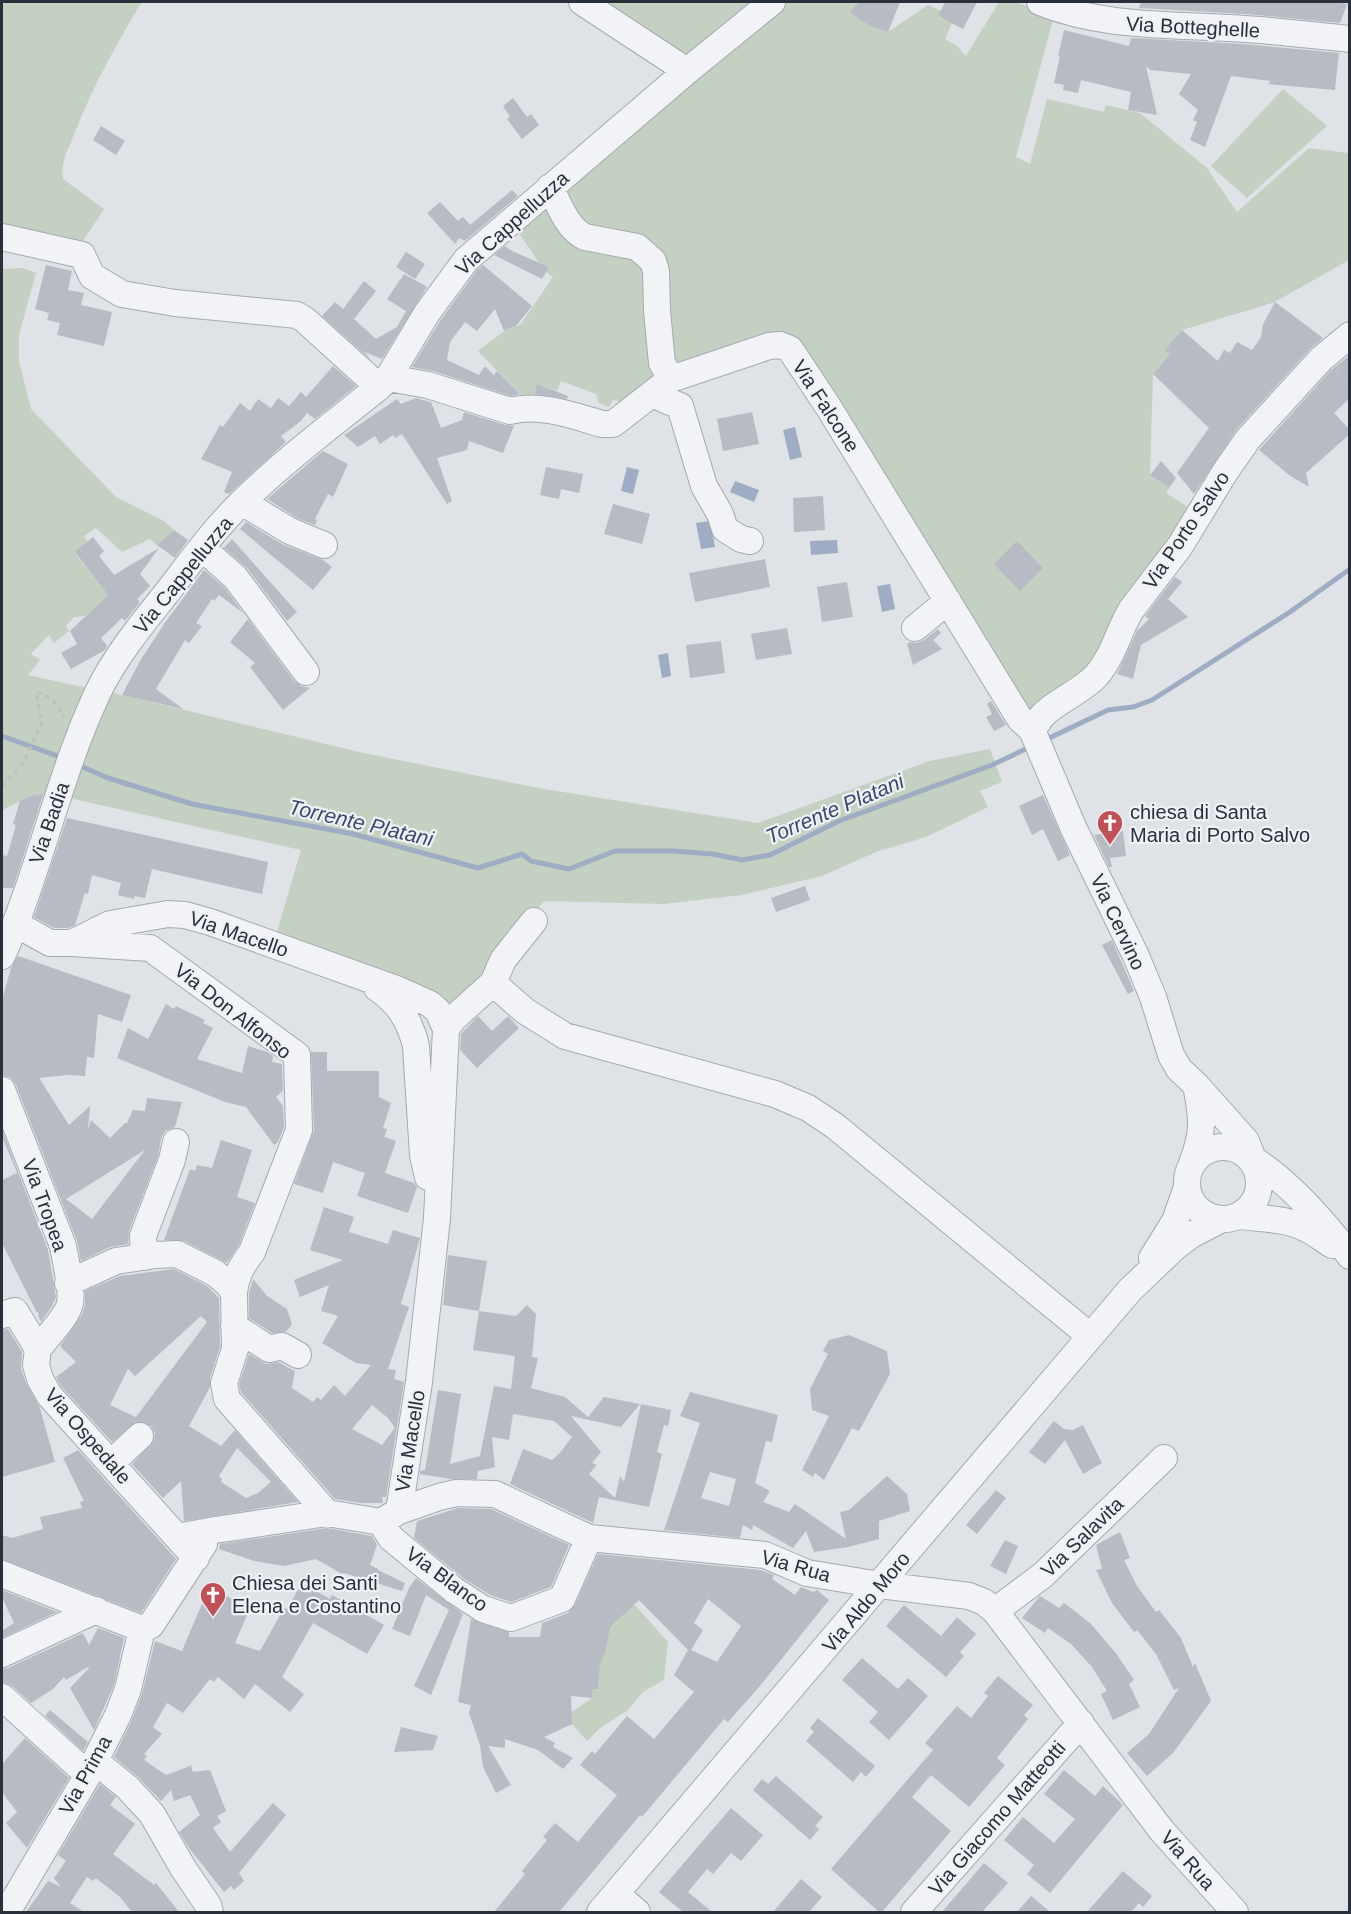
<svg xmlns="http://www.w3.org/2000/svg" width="1351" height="1914" font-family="Arial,sans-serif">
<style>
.green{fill:#c4d0c2}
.water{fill:#9eadc3}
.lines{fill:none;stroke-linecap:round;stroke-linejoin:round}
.stream{stroke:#9eadc3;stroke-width:5}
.building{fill:#b7bbc3;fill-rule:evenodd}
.minor-casing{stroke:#a5a9b0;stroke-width:28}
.path{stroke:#bec0c6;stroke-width:3;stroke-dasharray:4.5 4.5;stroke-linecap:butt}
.minor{stroke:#f2f3f6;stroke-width:26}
.labels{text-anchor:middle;stroke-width:4.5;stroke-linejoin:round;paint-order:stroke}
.street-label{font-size:20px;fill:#2a2f3c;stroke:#eff1f5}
.poi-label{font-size:20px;fill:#2a2f3c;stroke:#eff1f5;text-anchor:start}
.water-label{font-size:21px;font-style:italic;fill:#394b6c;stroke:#eff1f5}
</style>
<rect width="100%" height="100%" fill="#dfe2e7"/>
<path class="green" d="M2,2h140c-26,42 -50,86 -68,133 -6,15 -14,28 -11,44l41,30 -27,41 -75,-17z
M591,2h165l-72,60z
M783,2h76l-10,10 22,15 17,5 40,-27 13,6 -3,6 14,6 -7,16 11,6 10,11 33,-54h17l38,14 -38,141 14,7 17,-65 57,13 2,-7 34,8 67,55 30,44 72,-64 40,5v107l-74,42 -93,28 -12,24 -17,20 -3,101 19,13 -3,5 28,18 -114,172 -56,32 -230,-372 -119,25 -11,-96 -78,-44 -23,-36z
M1283,89l44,37 -80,72 -36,-32z
M550,202l93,58 14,114 -44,44 6,-17 -6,-1 -4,7 -10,-4 -3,-9 -35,-13 -4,10 -20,-7 -4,12 -6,5 -49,-50 26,-20 16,-6 33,-48 -7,-5 3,-5 -10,-4 -22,-33z
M23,268l13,5 -17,62v26l12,48 85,88 48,24 10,9 -17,15 -7,-6 -28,13 -26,-24 -12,8 4,6 -13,11 33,42 -22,21 -12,1 -8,9 3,5 -15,12 -5,-8 -18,19 9,6 -12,15 63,14 -45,107 -10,-2 -34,16v-541z
M110,692l249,60 185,37 214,34 172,-62 60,-12 12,33 -22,9 8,16 -62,30 -50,15 -54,24 -80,19 -79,9 -119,-3 -81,98 -16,4 -171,-68 25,-85 -232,-52z
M634,1604l34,38 -4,38 -21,12 -15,18 -28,18 -13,13 -15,-17v-12l20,-14 1,-9h5l1,-13 -6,-1 12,-22 2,-26z"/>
<path class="water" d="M795,427l7,30 -12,3 -7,-30z
M627,467l12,3 -6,24 -12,-3z
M735,481l24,9 -5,12 -24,-10z
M710,521l5,26 -14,2 -5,-26z
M837,540l1,13 -27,2 -1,-14z
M890,584l5,25 -13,3 -5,-26z
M668,653l3,23 -9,2 -4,-23z"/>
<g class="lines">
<path class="stream" d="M2,736l61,22
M1043,741l65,-31 25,-3 19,-7 138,-88 60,-43
M83,767l25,11 84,26 161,30 125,34 44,-14 9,7 38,8 46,-18h58l40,3 29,6 28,-5 69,-34 153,-56 40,-19"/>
</g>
<path class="building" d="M859,2h41l-12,30 -17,-5 -22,-15z
M945,2h32l-14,27 -25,-13z
M1141,2h194l12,2 -7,19 -94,-9 -107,-6z
M1064,30l65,16 2,-8 113,6 95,9 -4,37 -67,-6 3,-3 -40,-5 -26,71 -15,-7 7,-18 -4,-2 5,-10 -19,-16 12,-20 -41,-4 -4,-4 11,49 -29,-5 3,-18 -50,-12 -3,13 -15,-3 1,-5 -10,-2 6,-26 -2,-1z
M513,98l14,19 4,-3 8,11 -17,14 -15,-20 3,-2 -7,-11z
M101,126l24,15 -9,14 -23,-15z
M512,190l6,6 -53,45 -6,-3 -4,6 -28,-31 13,-11 18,19 5,-4 7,8z
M505,246l7,5 37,16 -7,12 -48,-24z
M406,252l19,12 -10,15 -19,-12z
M46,265l26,6 -4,19 16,3 -3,12 31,7 -8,34 -47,-11 3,-12 -13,-3 2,-7 -14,-4z
M483,265l49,41 -16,20 -12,5 -9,-22 -18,22 -12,-9 -15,20 -3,18 32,15 6,-9 9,9 3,-4 23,23 -9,2 -78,-25 -21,-4 28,-46 37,-51z
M404,274l23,13 -45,72 -17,-7 5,7 -48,-43 13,-14 8,7 21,-28 12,10 -22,28 22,20 21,-12 9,-16 -19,-12z
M1275,302l48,36 -13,11 -73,80 -43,65 -17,-21 32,-45 -56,-54 17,-20 -5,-4 17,-20 36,31 6,-11 6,3 7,-11 15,8 9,-13 2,-13z
M1350,355v43l-16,15 16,17v4l-44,39 3,14 -20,-12 -30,-25 72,-80z
M333,366l23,20 -41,33 -8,-6 -6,8 -20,15 5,6 -57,52 -5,-2 8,-20 -31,-13 19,-34 3,2 17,-24 10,8 8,-12 13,9 7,-10 11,8 12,-14 5,5z
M537,384l31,12 -1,3 -33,-5z
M416,398l15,4 10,26 21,-8 2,-8 41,13 9,1 -11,27 -34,-12 -2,9 -30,8 15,43 -5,3 -45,-70 -7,4 -2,-3 -13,9 -5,-8 -17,11 -14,-12 53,-36 4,5z
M752,412l7,32 -36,7 -6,-32z
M323,451l25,13 -15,33 -5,-3 -13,25 2,1 -2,5 -18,-7 -30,-19z
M1161,461l15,17 -7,10 -19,-13z
M546,467l37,7 -4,19 -18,-4 -2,10 -19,-4z
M823,496l2,34 -31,2 -1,-34z
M613,504l37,10 -8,30 -38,-10z
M246,522l36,22 41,16 9,7 -19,23 -73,-61z
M174,530l14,10 -13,18 -18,-13z
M93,537l11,14 -5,5 15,19 45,-27 -19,26 10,12 -13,13 3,3 -15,19 -3,-3 -21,20 6,8 -2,4 -34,19 -10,-16 16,-9 -7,-13 38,-36 -33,-43z
M232,539l65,73 -10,9 -40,-53 -23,-20z
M1017,541l26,27 -23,23 -26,-27z
M765,559l5,28 -75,15 -6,-29z
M204,570l20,17 19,26 -24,-18 -5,6 -2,-2 -16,24 6,3 -13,17 -4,-3 -29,49 27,20 -61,-14 18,-34 24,-37z
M1175,577l7,5 -14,17 20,18 -47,28 -8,34 -16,-5 20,-43 12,-12 -4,-3z
M847,582l6,35 -31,5 -5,-35z
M248,619l46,62 7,5 9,2 -27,22 -33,-43 5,-4 -25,-21z
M787,628l5,26 -36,6 -5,-26z
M938,629l3,4 -8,7 9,9 -29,16 -6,-21 3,-2 7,1 7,-3z
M721,641l4,32 -35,5 -4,-33z
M991,701l15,24 -12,6 -8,-14 6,-3 -5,-10z
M36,794l7,1 -30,93h-11v-33l5,1 9,-31 -3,-1 7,-23z
M1043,795l27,60 -12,6 -15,-32 -11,6 -13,-29z
M67,818l201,44 -6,32 -110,-25 -7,29 -10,-2 -1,3 -16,-4 3,-12 -29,-8 -4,19 -3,-1 -10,32 -7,3h-14l-20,-11z
M1123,831l3,25 -16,2 2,9h-3l-15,-32z
M805,886l5,14 -34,12 -5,-14z
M1112,940l22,51 -6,3 -26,-49z
M18,956l113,39 -9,27 -24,-8 -4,44 -7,-1 -2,19 -18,-1 -28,3 30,47 21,-19 -2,23 3,-9 19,18 15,-15h2l6,-13 12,1 2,-13 35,4 -7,25 -10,4 -4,8 -3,17 -29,75 -1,13 -18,3 -29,14 -4,-20 -61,-156 -5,-7 -9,-3v-75l9,-32zM145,1150l-53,69 -26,-20z
M166,1004l8,5 2,-3 29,14 -2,3 10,5 -16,31 45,14 6,-27 19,6 6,4 -1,6 10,2 1,26 -7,7 7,9 1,21 -6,15 -4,3 -28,-38 -21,-5 -108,-44 11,-30 20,11z
M478,1016l14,15 16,-15 11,12 -42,40 -17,-18 1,-16z
M311,1052h16v19h52v26l12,6 -8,25 4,1 -3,8 12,4 -11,32 29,10 3,4 -9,26 -51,-17 8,-23 -32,-11 -10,31 -29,-9 20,-54z
M2,1130l46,120 8,47 -4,9 -11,16 -3,-7 1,-1 -3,-3 -34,-68v-63l15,-7 -15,-37z
M221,1140l31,10 -15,47 18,6 -16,42 -12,18 -43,-22 -20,-1 26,-71 5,2 2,-6 15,3z
M324,1207l30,10 -5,15 39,12 5,-14 27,8 -19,66 8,3 -21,62 8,1 -2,9 10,3 -18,115h-4l1,6h-22l-26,-4 -94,-107 -2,-8 10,-30 17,10 12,-2 17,9 -3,17 21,14 4,-5 4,3 13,-15 11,11 26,-31 -15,-2 -34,-20 16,-27 -17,-5 8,-26 -29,12 -6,-17 49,-20 -33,-10zM372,1405l16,13 7,10 -13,17 -30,-16z
M448,1255l39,6 -8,50 -36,-6z
M174,1269l33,17 12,12 1,49 -10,31v9l-21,39 32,20 14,-16 63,72 -114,19 -3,-40 -18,17 -31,-34 22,-23 1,-8 -4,-7 -7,-4h-8l-24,20 -51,-56 -5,-9 20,-15 -16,-16 22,-31 3,-10v-14l35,-15zM201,1316l6,6 -71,95 -26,-12 18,-36 7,7zM237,1448l34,34 -13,11 -12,5 -25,-16 1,-3 -3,-3z
M253,1279l14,17 20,13 5,15 -6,8 -14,1 -23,-15v-24z
M527,1305l9,9 -4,43 6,1 -7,30 34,9 23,20 16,-20 36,7 -19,23 -50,-11 30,36 -9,11 5,2 -8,9 26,24 5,-22 4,6 17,-78 30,6 -3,16 -4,-1 -7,27 5,2 -13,53 -50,-10 -6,26 -83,-39 13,-35 29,11 7,-6 13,-17 -18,-16 -41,-7 -4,26 -17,-3 3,30 -17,4 -1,8h-26l-31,-5v-3l5,-1 13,-80 23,4 -11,70 30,-8 14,-70 17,3 4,-33 -42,-6 6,-39 37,5z
M8,1329l14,23 -1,17 5,14 14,25 15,54 -53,15v-147z
M849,1335l38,16 3,23 -31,57 -7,-3 -28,52 -9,-7 -2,4 -11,-7 27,-54 -17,-6 -2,-21 18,-35 -5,-3 6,-11z
M690,1392l88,23 -6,27 -6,-1 -11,42 15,8 -7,11 26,10 6,-8 51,35 -6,-27 9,-2 38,-34 20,18 3,17 -31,10v18l-31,8 -34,5 -8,-21 -13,17 -40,-23 -1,5 -9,-5 -3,13 -76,-8 36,-107 -20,-7zM710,1472l26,7 -7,27 -28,-8z
M1054,1421l10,8 9,1 10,-5 19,38 -19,11 -18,-34 -20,24 -16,-12z
M78,1450l98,109 -35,54 -139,-54v-24l10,3 31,-9 -3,-12 42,-9 -2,-6 4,-1 -21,-43z
M996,1490l10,8 -29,36 -11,-9z
M458,1508l33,1 78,36 -18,42 -40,15 -21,-7 -27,-17 -49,-40 3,-17z
M327,1528l45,8 5,9 -7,20 8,4v1l27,13 -3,8 -58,-18 -2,1 -26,-15 -32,7 -30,-5 -35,-12 1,-5z
M1120,1532l10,26 -6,2 13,26 19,26 3,-2 22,28 12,29 2,-4 16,38 -38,52 -26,23 -20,-23 22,-19 30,-46 -5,2 -18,-36 -19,-24 -3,2 -22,-29 -16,-33 6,-1 -6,-24z
M1005,1540l13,6 -12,28 -16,-8z
M598,1554l163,16 13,5 -2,4 23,16 6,-8 12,5 4,-2 12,10 -70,87 -31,35 -4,-3 -82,98 -2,-2 -81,97h-65l31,-38 -3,-3 25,-31 -4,-3 12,-14 23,19 39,-47 -37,-30 12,-14 3,3 32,-38 27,23 40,-47 -20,-17 14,-25 -49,-50 -29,27 -5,26 -5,11 -2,25h-5l-1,9 -21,-2 1,28 -28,13 11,6 -2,4 20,11 -10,11 -25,-19 -33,-11v9l-17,-2 23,39 -15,8 -13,-26 -3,-22 -11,-32 2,-8 -13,-3 13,-83 38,13v5h31l2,-14 26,-10 7,-8zM708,1599l33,27 -24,36 -26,-12 12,-20 -9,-7z
M416,1578l47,36 -32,81 -17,-9 35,-76 -23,-15 -16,41 -18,-7 17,-41z
M302,1583l28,16 2,-4 52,30 -17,29 -54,-31 -31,54 22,17 -14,18 -35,-28 -11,15 -26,-22 -4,5 -4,-3 -27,34 -16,-10 -14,24 9,7 -18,20 3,2 -3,4 22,15 27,-10 -2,2 2,5 17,-2 16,41 -9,5 4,6 -8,6 17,24 43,-49 13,12 -47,58 5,8 -10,9 -3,-4 -7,6 -35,-44 -10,-16 21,-17 -10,-20 -16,6 -3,-11 -10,11 -23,-24 -24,-20 17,-35 11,-28 13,-53 27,10 27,-64 41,21 -15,35 25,8 24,-43 3,1z
M2,1590l55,22 -55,26v-7l12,-8 -12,-26z
M1040,1596l19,12 5,-5 26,20 25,29 19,28 -5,4 11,23 -27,13 -12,-26 6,-3 -15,-24 -21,-23 -23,-16 -3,5 -23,-15z
M904,1605l37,31 16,-19 19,17 -16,18 4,4 -18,21 -60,-51z
M98,1628l26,10 -10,47 -20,45 -24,-42 19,-20 -1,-1 -22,13 -2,-3 -11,12 -22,14 -19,-17 -9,-4 -1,-13 6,-1 75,-35 6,12z
M862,1658l36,31 10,-11 20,18 -39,44 -20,-18 9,-10 -36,-32z
M998,1676l35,29 -9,10 4,4 -31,39 8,7 -36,42 -38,-32 -19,22 39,34 -69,81h-3l-48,-43 102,-119 -8,-7 32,-37 14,12 17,-22 -4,-3z
M50,1710l38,32 -5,9 -38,-35z
M818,1718l57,48 -9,11 -5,-5 -8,10 -47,-41 8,-9 -4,-4z
M401,1727l37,9 -5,14 -39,2z
M25,1738l44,40 -42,70 -21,-25 11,-11 -15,-20v-28z
M1064,1770l31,26 8,-10 20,19 -73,88 -23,-19 7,-9 -30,-25 19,-23 31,26 21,-24 -31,-25z
M776,1776l47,41 -8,9 4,3 -9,11 -57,-50 9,-11 6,5z
M100,1784l16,13 -6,8 25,19 -22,30 41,31 2,-2 23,29h-47l-12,-15 -24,-19 -3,3 -6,-4 -17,26 14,9h-58l22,-31 13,6 -7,-9 12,-17 -8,-6z
M731,1808l32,27 -22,26 -10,-8 -18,21 -6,-5 -19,23 24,20h-29l-24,-20z
M984,1863l24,20 -26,29h-40z
M1123,1871l29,25 -9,11 -4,-4 -8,9h-44z
M801,1879l21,18 -13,15h-36z
M1031,1896l19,16h-33z"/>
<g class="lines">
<g class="minor-casing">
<path id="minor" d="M582,2l105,69
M1040,2c61,25 125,22 190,26 40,2 80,7 120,11
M550,187c9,17 17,42 35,50l52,10 16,14 3,10 1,40 5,52 9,16
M2,237l80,18 10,21 30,18 53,9 122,12 8,5 74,67
M388,378l40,7 82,26c30,-8 64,5 92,13h11l58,-45 98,-33 11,-1 10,4 39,59 191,311 12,11 41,97 63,129 17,41 18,58 8,14 17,16 50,56 10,26
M663,399l17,7 24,80 16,28 5,15 16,10 9,2
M242,502l48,29 34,14
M202,548l33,29 71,95
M915,628l33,-27
M1032,730c4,-4 7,-11 11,-15 15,-15 38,-23 53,-39 17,-19 22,-44 35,-66l49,-64 45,-74 23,-33 73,-80 29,-24
M16,924l34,19h22l38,-19 58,-10 17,1 25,7 189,68 31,14 8,7 8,18 -9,189 -18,164 -20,129 -18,11 -54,-9 -112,17 -38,7
M72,943l78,5 147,107 2,75 -47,122c-10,13 -17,25 -18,41
M2,956c38,-85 56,-179 96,-264 17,-35 43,-67 67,-97 25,-32 49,-66 78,-94 43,-42 90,-77 136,-114l9,-9 39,-65 39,-53 221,-189 85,-69
M493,983l32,28 40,25 210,58 33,14 27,18 255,210
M377,988c22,15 33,33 39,58l7,109 5,22
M446,1029l8,-11 39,-35 10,-23 31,-39
M2,1090l61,156c2,13 10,45 7,57 -2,13 -24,35 -32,46
M1187 1183a36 36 0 1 1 72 0a36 36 0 1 1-72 0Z
M1250,1157c39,25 72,62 100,99
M1191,1166c13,-33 12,-46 5,-81
M1240,1216c22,3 46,2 67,13 9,4 17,11 25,16
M144,1257l-1,-21 29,-76 4,-18
M1152,1258l23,-37 12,-34
M68,1283l48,-22 39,-6 22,-1 38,19 13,11 6,9 1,56 -11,34 3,16 100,114
M2,1315l13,-4 23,38 -2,16 4,14 9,16 147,163
M234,1326l35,23 13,-3 16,9
M111,1463l29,-27
M399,1511l40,-14 17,-4 39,1 94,44 176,17 42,18 73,12 89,11 15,6 11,9 167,220 73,81
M381,1522l10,16 63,52 29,19 28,9 51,-19 27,-61
M2,1574l140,55 9,-4 53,-81
M995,1611l48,-36 121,-117
M2,1654l94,-44
M2,1697l86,78
M95,1761l32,26 25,27 31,54 25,37 2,7
M616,1894l21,18
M7,1912l81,-137 30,-60 10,-26 14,-60
M600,1912l530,-622 45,-43 16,-12 29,-15
M914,1912l167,-189"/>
</g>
<path class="path" d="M1336,372l14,10
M2,786l22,-24 18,-40 -6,-30c16,5 21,11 28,26"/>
<use href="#minor" class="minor"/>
</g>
<defs>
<g id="church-pin" transform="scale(1.35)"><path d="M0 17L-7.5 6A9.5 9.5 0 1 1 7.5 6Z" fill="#bf5258" stroke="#eff1f5"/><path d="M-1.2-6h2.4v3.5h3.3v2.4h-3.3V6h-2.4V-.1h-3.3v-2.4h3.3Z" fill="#fff"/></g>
</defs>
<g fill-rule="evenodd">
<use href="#church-pin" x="1110" y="823"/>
<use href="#church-pin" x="213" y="1595"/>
</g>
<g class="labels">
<g class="street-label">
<text transform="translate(1193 27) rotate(3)" y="7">Via Botteghelle</text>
<text transform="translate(512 223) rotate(-42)" y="7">Via Cappelluzza</text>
<text transform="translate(826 406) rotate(57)" y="7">Via Falcone</text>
<text transform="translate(1186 530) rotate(-56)" y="7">Via Porto Salvo</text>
<text transform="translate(183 575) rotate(-51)" y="7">Via Cappelluzza</text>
<text transform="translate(49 823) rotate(-71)" y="7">Via Badia</text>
<text transform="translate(1118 922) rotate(65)" y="7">Via Cervino</text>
<text transform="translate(239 934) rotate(19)" y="7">Via Macello</text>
<text transform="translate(233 1011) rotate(38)" y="7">Via Don Alfonso</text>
<text transform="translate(45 1205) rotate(70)" y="7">Via Tropea</text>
<text transform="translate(88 1436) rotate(49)" y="7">Via Ospedale</text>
<text transform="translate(410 1441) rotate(-81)" y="7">Via Macello</text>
<text transform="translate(1082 1537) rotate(-44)" y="7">Via Salavita</text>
<text transform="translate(796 1566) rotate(16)" y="7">Via Rua</text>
<text transform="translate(447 1579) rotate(36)" y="7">Via Blanco</text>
<text transform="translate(866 1602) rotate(-50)" y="7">Via Aldo Moro</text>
<text transform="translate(85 1775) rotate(-61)" y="7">Via Prima</text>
<text transform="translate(997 1818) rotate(-49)" y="7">Via Giacomo Matteotti</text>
<text transform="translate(1188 1860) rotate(49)" y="7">Via Rua</text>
</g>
<g class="poi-label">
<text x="1130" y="819">chiesa di Santa<tspan x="1130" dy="23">Maria di Porto Salvo</tspan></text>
<text x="232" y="1590">Chiesa dei Santi<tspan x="232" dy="23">Elena e Costantino</tspan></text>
</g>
<g class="water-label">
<text transform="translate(835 809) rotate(-23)" y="7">Torrente Platani</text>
<text transform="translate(361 823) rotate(13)" y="7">Torrente Platani</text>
</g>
</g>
<rect width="1351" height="1914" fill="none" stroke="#2a2f3c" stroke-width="6"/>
</svg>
